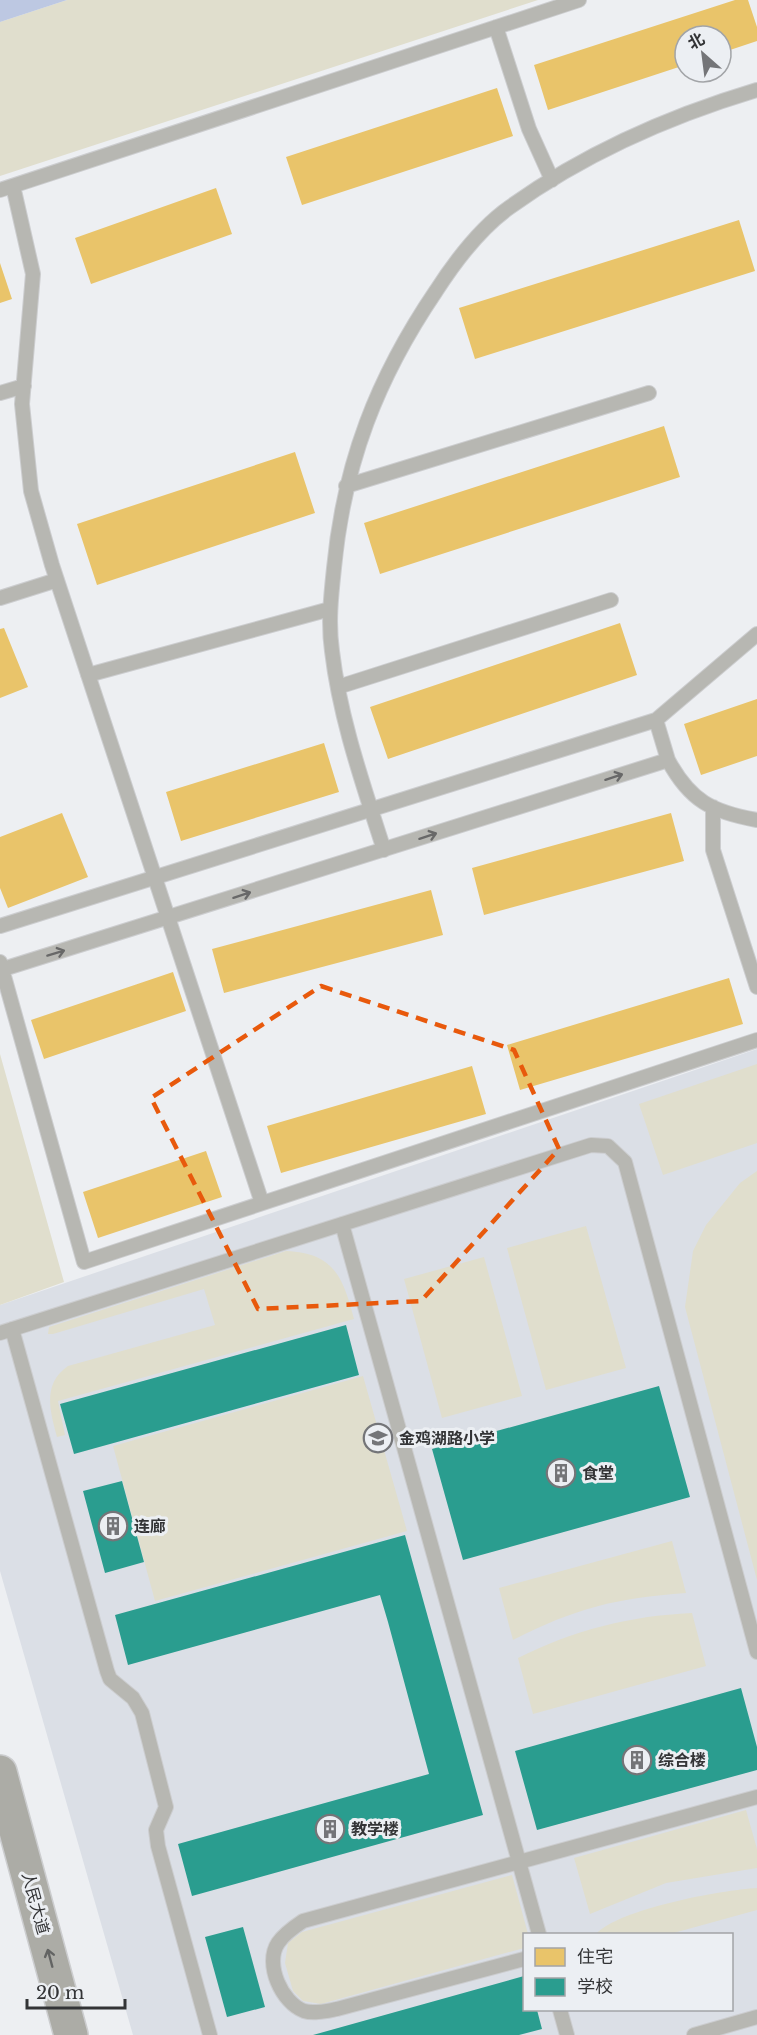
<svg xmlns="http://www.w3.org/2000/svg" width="757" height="2035" font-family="'Libre Baskerville','Noto Sans SC',serif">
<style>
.built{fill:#dbdfe6;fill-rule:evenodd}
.green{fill:#e0decd}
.water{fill:#bdc8e2}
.homes{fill:#e9c46a}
.schools{fill:#2a9d8f}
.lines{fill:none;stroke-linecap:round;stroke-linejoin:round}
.lane-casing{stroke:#cccdcf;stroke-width:16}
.secondary-casing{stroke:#cccdcf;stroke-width:36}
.lane{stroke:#b7b7b2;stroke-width:14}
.secondary{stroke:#acaca6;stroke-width:33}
.oneway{stroke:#686868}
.oneway2{stroke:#636463}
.marked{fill:none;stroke:#e8590c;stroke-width:4.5;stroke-dasharray:12 8;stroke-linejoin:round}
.labels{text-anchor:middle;stroke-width:6;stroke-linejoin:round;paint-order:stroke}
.poi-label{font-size:16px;font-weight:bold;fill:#333436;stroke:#eceff3;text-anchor:start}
.street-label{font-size:16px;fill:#333436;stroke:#eceff3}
</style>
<rect width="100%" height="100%" fill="#edeff2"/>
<path class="built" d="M757,1049v986h-624l-133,-464v-266zM524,1934h208v76h-208z"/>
<path class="green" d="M67,0h471l-538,176v-154z
M0,1054l64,228 -64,23z
M757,1064v79l-94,32 -24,-71z
M757,1171v409l-72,-273 8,-56 13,-26 34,-42z
M586,1226l40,142 -80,22 -39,-142z
M286,1251c48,2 57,26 68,68l-296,82 7,34 -8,2c-7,-26 -15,-53 11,-71l147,-41 -11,-36 -151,45h-5l1,-7z
M484,1257l38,139 -80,22 -38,-139z
M363,1376l44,155 -252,70 -42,-155z
M672,1541l14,52c-70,5 -110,15 -173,47l-14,-52z
M692,1613l14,53 -173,48 -15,-56c56,-28 111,-42 174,-45z
M746,1810l11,39v19l-91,15 -76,31 -16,-56z
M512,1875l16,59h-4v14l-203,56 -18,-3 -10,-10 -8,-28 3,-20 14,-11z
M757,1888v22l-87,24h-74c23,-25 125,-44 161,-46z"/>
<path class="water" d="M0,0h67l-67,22z"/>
<path class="homes" d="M735,0h13l9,27v14l-36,12v-17h-36v29l-137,45 -14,-45z
M497,88l16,48 -211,69 -16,-48z
M216,188l16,46 -141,50 -16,-46z
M739,220l16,51 -280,88 -16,-51z
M0,263l12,36 -12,4z
M664,426l16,51 -300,97 -16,-51z
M295,452l20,61 -218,72 -20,-61z
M620,623l17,52 -249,84 -18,-52z
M4,628l24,59 -28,11v-69z
M757,699v57l-56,19 -17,-51z
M324,743l15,49 -158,49 -15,-49z
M62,813l26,64 -80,31 -8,-20v-51z
M671,813l13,48 -200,54 -12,-47z
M431,890l12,45 -219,58 -12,-44z
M173,972l13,39 -142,48 -13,-39z
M729,978l14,46 -223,66 -13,-45z
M472,1066l14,48 -205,59 -14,-47z
M206,1151l16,46 -124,41 -15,-46z"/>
<path class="schools" d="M346,1325l13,50 -285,79 -14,-50z
M659,1386l31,111 -227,63 -31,-111z
M122,1481l22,81 -39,11 -22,-82z
M405,1535l78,280 -291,81 -14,-52 251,-70 -41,-152 -8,-27 -252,70 -13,-50z
M741,1688l16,59v23l-220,60 -22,-79z
M243,1927l22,80 -38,10 -22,-80z
M524,1976v34h13l5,19 -23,6h-206z"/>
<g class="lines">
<g class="lane-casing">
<path id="lane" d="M496,27l33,102 23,51
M13,186l20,88 -11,130 9,87 21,74 210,638
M0,190l579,-190
M0,393l24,-7
M346,486l303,-93
M0,598l57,-18
M88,675l242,-66
M338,687l273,-87
M656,720l101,-86
M668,760c22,41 44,52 89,60
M713,807v43l44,137
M384,850c-21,-66 -44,-131 -52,-199 -4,-28 -1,-55 2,-83 10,-105 43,-190 102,-277 20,-31 44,-63 74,-84 74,-53 160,-91 247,-117
M0,926l656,-206 12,40 -668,210
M0,962l84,300 673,-222
M342,1224l197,710
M12,1329l95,342 3,8 23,19 9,15 24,94 -10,23 2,16 52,189
M0,1333l591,-188 17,1 17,16 132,490
M524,1959l-187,50c-11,2 -23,5 -33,2 -22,-8 -40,-47 -26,-68 6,-9 16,-16 25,-22l454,-124
M560,2010l7,25
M694,2035l63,-18"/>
</g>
<g class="secondary-casing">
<path id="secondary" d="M0,1772l71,263"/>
</g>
<use href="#lane" class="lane"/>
<use href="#secondary" class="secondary"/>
</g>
<defs><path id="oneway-shaft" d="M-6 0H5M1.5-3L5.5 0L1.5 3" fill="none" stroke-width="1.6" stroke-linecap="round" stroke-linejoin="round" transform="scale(1.5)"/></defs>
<g class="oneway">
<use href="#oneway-shaft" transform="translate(614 777) rotate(-18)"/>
<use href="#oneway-shaft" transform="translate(428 836) rotate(-18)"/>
<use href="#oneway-shaft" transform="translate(242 895) rotate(-18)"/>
<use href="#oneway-shaft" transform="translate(56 953) rotate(-17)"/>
</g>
<use class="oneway2" href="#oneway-shaft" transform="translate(50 1958) rotate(-105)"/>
<path class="marked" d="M321,986l193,64 45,99 -138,152 -163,8 -107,-211z"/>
<defs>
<g id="school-ring" transform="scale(1.5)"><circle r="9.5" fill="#eceff3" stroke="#747578" stroke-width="1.5"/><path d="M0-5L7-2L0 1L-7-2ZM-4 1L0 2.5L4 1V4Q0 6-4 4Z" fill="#747578"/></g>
<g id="building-ring" transform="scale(1.5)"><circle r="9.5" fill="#eceff3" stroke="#747578" stroke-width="1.5"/><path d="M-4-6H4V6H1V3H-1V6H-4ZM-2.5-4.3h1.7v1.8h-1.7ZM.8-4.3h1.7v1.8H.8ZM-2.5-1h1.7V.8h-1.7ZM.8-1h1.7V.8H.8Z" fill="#747578"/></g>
</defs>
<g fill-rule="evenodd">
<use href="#school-ring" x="378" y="1438"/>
<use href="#building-ring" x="561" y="1473"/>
<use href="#building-ring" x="113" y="1526"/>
<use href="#building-ring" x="637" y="1760"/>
<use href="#building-ring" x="330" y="1829"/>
</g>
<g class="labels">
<g class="poi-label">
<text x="399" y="1444">金鸡湖路小学</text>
<text x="582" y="1479">食堂</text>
<text x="134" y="1532">连廊</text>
<text x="658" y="1766">综合楼</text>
<text x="351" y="1835">教学楼</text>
</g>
<g class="street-label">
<text transform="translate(36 1903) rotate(75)" y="6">人民大道</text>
</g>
</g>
<rect x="523" y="1933" width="210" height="78" fill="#eceff3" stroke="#a2a4a7" stroke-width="1.5"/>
<rect x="535" y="1948" width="30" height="18" fill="#e9c46a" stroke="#a2a4a7" stroke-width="1.5"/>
<text x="577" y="1963" font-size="18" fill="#333436">住宅</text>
<rect x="535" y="1978" width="30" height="18" fill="#2a9d8f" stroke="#a2a4a7" stroke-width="1.5"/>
<text x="577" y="1993" font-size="18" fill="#333436">学校</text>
<g transform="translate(703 54) rotate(332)"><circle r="28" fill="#eceff3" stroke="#a2a4a7" stroke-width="1.5"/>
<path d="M0-4.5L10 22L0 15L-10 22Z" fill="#747578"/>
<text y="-9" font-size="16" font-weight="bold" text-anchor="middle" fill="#333436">北</text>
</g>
<path d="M27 1999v9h98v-9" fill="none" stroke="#333436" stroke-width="3"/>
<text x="36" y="1999" font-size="18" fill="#333436" stroke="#eceff3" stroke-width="4.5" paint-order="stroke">20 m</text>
</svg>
